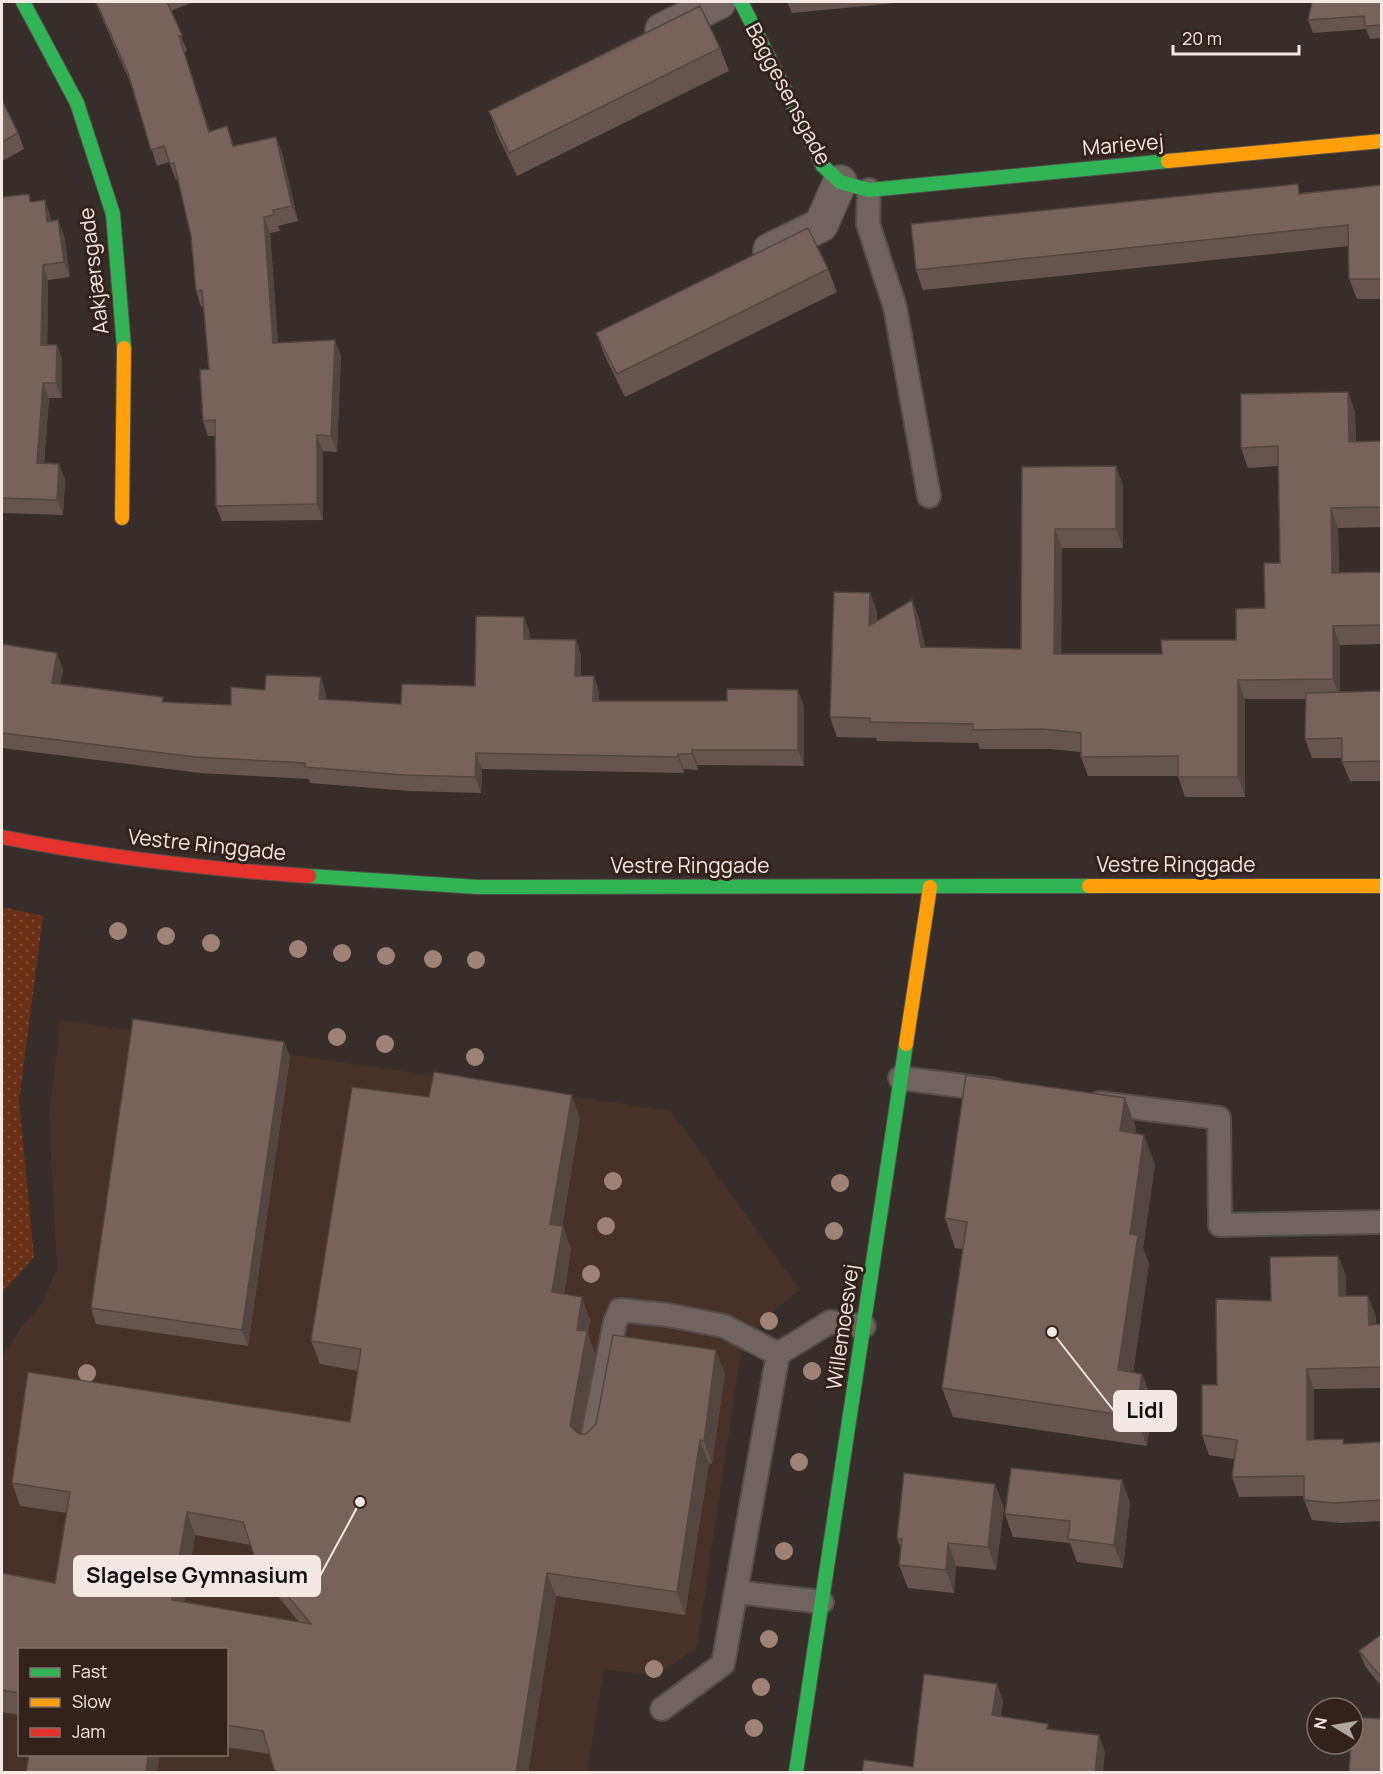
<svg xmlns="http://www.w3.org/2000/svg" width="1383" height="1774" font-family="Manrope,sans-serif">
<style>
.built{fill:#473129;fill-rule:evenodd}
.park{fill:url(#park-dots)}
.lines{fill:none;stroke-linecap:round;stroke-linejoin:round}
.lane-casing{stroke:#544d49;stroke-width:26}
.street-casing{stroke:#544d49;stroke-width:36}
.fast-casing{stroke:#544d49;stroke-width:16}
.slow-casing{stroke:#544d49;stroke-width:16}
.jam-casing{stroke:#544d49;stroke-width:16}
.lane{stroke:#716460;stroke-width:22}
.street{stroke:#716460;stroke-width:33}
.fast{stroke:#30b455;stroke-width:14}
.slow{stroke:#ff9f0a;stroke-width:14}
.jam{stroke:#e5322d;stroke-width:14}
.tree{fill:#a08176}
.wall{fill:#66554e;fill-rule:evenodd}
.shaded-wall{fill:#534540}
.building{fill:#77635b;stroke:#534540;stroke-width:1.5;fill-rule:evenodd}
.labels{text-anchor:middle;stroke-width:6;stroke-linejoin:round;paint-order:stroke}
.street-label{font-size:21px;fill:#f3e8e3;stroke:#33221b}
.leader{fill:none;stroke:#f3e8e3;stroke-width:2}
.callout-dot{fill:#f3e8e3;stroke:#33221b;stroke-width:2}
.callout{fill:#f3e8e3;stroke:#f3e8e3;stroke-width:2}
.callout-label{font-size:22px;text-anchor:middle;font-weight:bold;fill:#111}
</style>
<defs>
<pattern id="park-dots" width="8" height="8" patternUnits="userSpaceOnUse" patternTransform="scale(1.5)"><rect width="8" height="8" fill="#6a3016"/><path d="M2 2h.1M6 6h.1" fill="none" stroke="#804e38" stroke-width="1.8" stroke-linecap="round"/></pattern>
</defs>
<rect width="100%" height="100%" fill="#372e2b"/>
<path class="built" d="M60,1020l611,91 129,179 -27,21 -31,35 -45,301 -41,29 -52,-7 -17,103h-585v-416l21,-31 21,-24 13,-33 -8,-151zM20,1650h206v104h-206z"/>
<path class="park" d="M2,907l41,9 -24,185 15,156 -32,36z"/>
<g class="lines">
<g class="lane-casing">
<path id="lane" d="M869,190l-1,34 27,83 34,189
M900,1078l95,12
M1099,1103l120,15 1,107 162,-3
M591,1444l24,-122 5,-12 48,5 56,11 54,28
M736,1592l86,10
M662,1709l61,-45 55,-310 52,-32 34,4"/>
</g>
<g class="street-casing">
<path id="street" d="M662,30l57,-28
M770,250l51,-25 19,-43"/>
</g>
<g class="fast-casing">
<path id="fast" d="M23,2l54,101 36,111 11,134
M741,2l82,164 17,16 29,8 299,-29
M309,876l169,11 611,-1
M796,1772l110,-728"/>
</g>
<g class="slow-casing">
<path id="slow" d="M1168,161l214,-20
M122,518l2,-170
M1089,886h293
M906,1044l24,-157"/>
</g>
<g class="jam-casing">
<path id="jam" d="M2,837c101,20 204,32 307,39"/>
</g>
<use href="#lane" class="lane"/>
<use href="#street" class="street"/>
<use href="#fast" class="fast"/>
<use href="#slow" class="slow"/>
<use href="#jam" class="jam"/>
</g>
<g class="tree">
<circle cx="118" cy="931" r="9"/>
<circle cx="166" cy="936" r="9"/>
<circle cx="211" cy="943" r="9"/>
<circle cx="298" cy="949" r="9"/>
<circle cx="342" cy="953" r="9"/>
<circle cx="386" cy="956" r="9"/>
<circle cx="433" cy="959" r="9"/>
<circle cx="476" cy="960" r="9"/>
<circle cx="337" cy="1037" r="9"/>
<circle cx="385" cy="1044" r="9"/>
<circle cx="475" cy="1057" r="9"/>
<circle cx="613" cy="1181" r="9"/>
<circle cx="840" cy="1183" r="9"/>
<circle cx="606" cy="1226" r="9"/>
<circle cx="834" cy="1231" r="9"/>
<circle cx="591" cy="1274" r="9"/>
<circle cx="769" cy="1321" r="9"/>
<circle cx="812" cy="1371" r="9"/>
<circle cx="87" cy="1373" r="9"/>
<circle cx="799" cy="1462" r="9"/>
<circle cx="784" cy="1551" r="9"/>
<circle cx="769" cy="1639" r="9"/>
<circle cx="654" cy="1669" r="9"/>
<circle cx="761" cy="1687" r="9"/>
<circle cx="754" cy="1728" r="9"/>
</g>
<path class="wall" d="M95,2h98l-22,9 16,40 -3,1 26,80 24,14 48,6 16,69 -20,5 2,5 -10,2 8,110 63,12 -4,97 -14,-1v69l-101,1 -6,-15 -1,-70h-7l-5,-15 6,-52 -6,-63 -2,1 -5,-16 -5,-55 -13,-57 -2,1 -7,-18 -12,4 -27,-84z
M787,2h119l-114,11z
M1382,2v36l-12,1 -4,-10 -53,4 -5,-13z
M720,48l9,23 -212,105 -20,-42 -8,-23z
M2,100l16,33 6,16 -22,12z
M1382,185v114h-25l-8,-20v-33l-426,44 -7,-20 385,-77z
M2,197l30,5 18,13 1,6 7,-1 6,16 6,41 -22,3 -1,65h10l5,15v38h-13l-5,65 21,16 -2,36 -61,-2z
M828,269l9,23 -212,105 -20,-41 -9,-23z
M1348,392l7,20 1,30 26,-1v86l-44,1 1,45 43,-1v72l-42,1v47l42,-1v90h-32l-8,-19v-4h-30l-7,-19 1,-40h-61v98h-60l-7,-21h-90l-7,-19v-5l-31,-3h-70l-2,-6 -101,-2 -1,-3 -39,-1 -7,-20 40,-124 7,19v9l35,-21 7,19 6,28 96,2 1,-182 94,-1 7,20v62h-61l-1,106h101l74,-14 29,-32 15,-45 -2,-97 -30,2 -7,-20z
M530,633v6l46,1 5,16v20h13l5,16v9l205,5v60l-106,-1v5l-14,-1v4l-202,-4 -1,24 -71,-2 -100,-8 -1,-4 -109,-6 -198,-25v-104l61,25 -3,15 105,18 66,3 95,-12v6l75,5 74,-18z
M284,1042l6,15 -42,289 -152,-22 -5,-16z
M1125,1098l11,30 -1,5 20,31 -12,84 6,16 -16,108 9,2 11,29 -6,43 -194,-29 -11,-29 21,-139 -8,-1 -10,-30z
M580,1118l-18,108 9,23 -7,45 26,26 -2,15 7,19 -14,80h5l139,-61 -13,91 -3,-1 -24,152 -129,-19 -28,177h-252l-6,-19 -44,-7v-97h-206v65l-18,-3v-139l53,10 12,-70 -47,-7 -8,-23 338,-61 8,-51 -38,-7 -9,-23zM195,1535l56,10 12,33 36,44 -115,-20z
M1338,1256l8,20v20l30,20v8h6v64l-68,1v50l30,5 38,-2v79l-41,2 -29,-3 -8,-20v-4l-65,1 -7,-20 2,-18 -25,-4 -7,-20 69,-134z
M1122,1480l8,23 -7,65 -46,-6 -7,-19 -57,-6 -8,-23z
M1004,1507l-8,63 -40,-4 -2,27 -46,-5 -9,-23 2,-16 -4,-11z
M1382,1634v53l-17,-21 -6,-15z"/>
<path class="shaded-wall" d="M179,36l5,16 31,96 -6,-16z
M276,137l6,15 16,69 -6,-15z
M45,200l5,15 2,22 -5,-15z
M264,217l6,16 9,125 -6,-15z
M58,220l6,16 6,41 -6,-15z
M43,265l5,15 -1,80 -6,-15z
M335,340l6,15 -4,97 -6,-16z
M57,345l5,15v38l-6,-15z
M43,383l6,15 -6,80 -6,-15z
M1348,392l7,20 1,49 -7,-19z
M317,435l6,16v69l-6,-16z
M59,464l6,15 -2,36 -6,-15z
M1116,466l7,20v62l-7,-19z
M1331,508l7,20 1,64 -7,-19z
M1055,529l7,19 -1,126 -7,-20z
M870,593l7,19 -1,33 -7,-19z
M912,600l7,19 10,48 -8,-20z
M524,617l6,16 -1,22 -5,-16z
M1333,626l7,19v53l-7,-19z
M576,640l5,16v36l-6,-16z
M57,653l6,16 -5,30 -6,-16z
M594,676l5,16v25l-6,-16z
M321,677l5,16 -1,21 -6,-15z
M1238,680l7,19v98l-7,-20z
M798,690l6,16v60l-6,-16z
M692,750l6,15v5l-6,-16z
M476,753l6,16 -1,24 -6,-16z
M678,754l6,15v4l-6,-16z
M284,1042l6,15 -42,289 -6,-16z
M572,1095l8,23 -21,129 -9,-23z
M1125,1098l11,30 -5,32 -11,-29z
M1144,1135l11,29 -12,84 6,16 -20,136 -11,-30 12,-136z
M563,1226l8,23 -11,67 -8,-24z
M1338,1256l8,20v41l-7,-21z
M1368,1296l8,20 1,29 -8,-20z
M582,1297l8,23 -2,15 7,19 -17,95 -8,-23 7,-96z
M716,1350l9,23 -13,91 -8,-23z
M1307,1369l7,20v71l-7,-20z
M1142,1374l11,29 -6,43 -11,-29z
M700,1440l9,23 -24,152 -8,-23z
M1122,1480l8,23 -7,65 -9,-23z
M995,1484l9,23 -8,63 -8,-23z
M187,1512l8,23 -14,88 -9,-23z
M948,1543l8,23 -2,27 -8,-23z
M547,1573l9,23 -28,177h-12z
M997,1684l6,17 -4,31 -7,-17z
M1099,1735l6,17 -2,21h-8z
M148,1755h12l-3,18h-11z"/>
<path class="building" d="M96,2h71l15,33 -3,1 30,96 18,-6 6,20 43,-9 16,69 -19,4 1,5 -10,2 9,126 62,-3 -4,96 -14,-1v69l-101,2 -1,-86 -12,1 -3,-51 9,-1 -7,-79 -6,1 -5,-55 -17,-73 -4,1 -6,-18 -13,4 -23,-77z
M1312,2h70v23l-17,1 -1,-10 -56,4z
M700,6l20,42 -211,105 -20,-42z
M2,100l16,33 -16,9z
M1298,184l1,10 83,-9v94h-33l-1,-54 -432,45 -5,-46z
M29,194l1,8 15,-2 2,22 11,-2 6,42 -21,3 -2,80h16l-1,38h-13l-6,80 22,1 -2,36 -55,-2v-301z
M808,228l20,41 -211,105 -21,-41z
M1348,392l1,50 33,-1v66l-51,1 1,65 50,-1v53l-49,1v53l-95,1v97h-60v-21l-97,1v-24l-38,-4 -70,1v-6l-103,-2v-4l-40,-1 4,-125 36,1 -1,33 43,-26 9,47 100,2 1,-182 94,-1v63h-61l-1,125h108l-1,-14h75v-31l29,-1 -1,-45h16l-2,-117 -37,2v-54z
M476,616l48,1v22l52,1 -1,36h19l-1,25h134v-12l71,1v60h-106v4h-14v3l-202,-4 -1,24 -71,-2 -99,-8v-4l-110,-6 -193,-24v-89l55,9 -5,30 111,14 -1,5 69,3v-18l34,3 1,-15 55,2 -2,22 82,5 1,-20 73,2z
M1382,691v70l-40,1v-24l-37,1 1,-46z
M133,1019l151,23 -42,288 -151,-22z
M434,1072l138,23 -22,129 13,2 -11,66 30,5 -5,33 10,1 -17,95 9,8h7l10,-10 17,-89 103,15 -12,91 -4,-1 -23,152 -130,-19 -31,200h-239l-3,-4 -11,-38 -37,-6v-75h-206v43l-18,-3v-117l53,10 15,-91 -58,-9 16,-111 322,50 11,-73 -50,-8 41,-254 77,10zM187,1512l56,10 11,33 57,69 -139,-24z
M966,1075l159,23 -5,33 24,4 -14,99 8,1 -20,135 24,4 -6,43 -194,-29 25,-166 -22,-4z
M1338,1256l1,40h29l1,29 13,-1v43l-75,2v71l36,-1v5l39,-2v58l-48,3 -30,-3v-24l-72,1 5,-37 -35,-5v-50h15l-1,-86 55,2 -1,-44z
M1011,1468l111,12 -8,65 -46,-6 2,-18 -65,-7z
M904,1473l91,11 -7,63 -40,-4 -2,27 -47,-5 3,-26 -5,-1z
M1382,1634v44l-23,-27z
M924,1674l73,10 -5,31 56,9 -1,5 52,6 -4,38h-233l2,-13 49,7z
M1353,1717l29,2v54h-33l2,-29h2z
M29,1755h119l-2,18h-120z"/>
<g class="labels">
<g class="street-label">
<text transform="translate(788 94) rotate(62)" y="7">Baggesensgade</text>
<text transform="translate(1123 145) rotate(-5)" y="7">Marievej</text>
<text transform="translate(94 271) rotate(-97)" y="7">Aakjærsgade</text>
<text transform="translate(207 845) rotate(6)" y="7">Vestre Ringgade</text>
<text x="1176" y="872">Vestre Ringgade</text>
<text x="690" y="873">Vestre Ringgade</text>
<text transform="translate(843 1327) rotate(-82)" y="7">Willemoesvej</text>
</g>
</g>
<path class="leader" d="M1052 1332L1114 1411M360 1502L320 1576"/>
<g class="callout-dot">
<circle cx="1052" cy="1332" r="6"/>
<circle cx="360" cy="1502" r="6"/>
</g>
<g class="callout">
<rect x="1114" y="1391" width="62" height="40" rx="6"/>
<rect x="74" y="1556" width="246" height="40" rx="6"/>
</g>
<g class="callout-label">
<text x="1145" y="1418">Lidl</text>
<text x="197" y="1583">Slagelse Gymnasium</text>
</g>
<rect width="1383" height="1774" fill="none" stroke="#f3e8e3" stroke-width="6"/>
<rect x="18" y="1648" width="210" height="108" fill="#33221b" stroke="#80716b" stroke-width="1.5"/>
<rect x="30" y="1668" width="30" height="9" fill="#30b455" stroke="#80716b" stroke-width="1.5"/>
<text x="72" y="1678" font-size="18" fill="#f3e8e3">Fast</text>
<rect x="30" y="1698" width="30" height="9" fill="#ff9f0a" stroke="#80716b" stroke-width="1.5"/>
<text x="72" y="1708" font-size="18" fill="#f3e8e3">Slow</text>
<rect x="30" y="1728" width="30" height="9" fill="#e5322d" stroke="#80716b" stroke-width="1.5"/>
<text x="72" y="1738" font-size="18" fill="#f3e8e3">Jam</text>
<g transform="translate(1335 1726) rotate(281)"><circle r="28" fill="#33221b" stroke="#80716b" stroke-width="1.5"/>
<path d="M0-4.5L10 22L0 15L-10 22Z" fill="#b1a7a3"/>
<text y="-9" font-size="16" font-weight="bold" text-anchor="middle" fill="#f3e8e3">N</text>
</g>
<path d="M1173 45v9h126v-9" fill="none" stroke="#f3e8e3" stroke-width="3"/>
<text x="1182" y="45" font-size="18" fill="#f3e8e3" stroke="#33221b" stroke-width="4.5" paint-order="stroke">20 m</text>
</svg>
